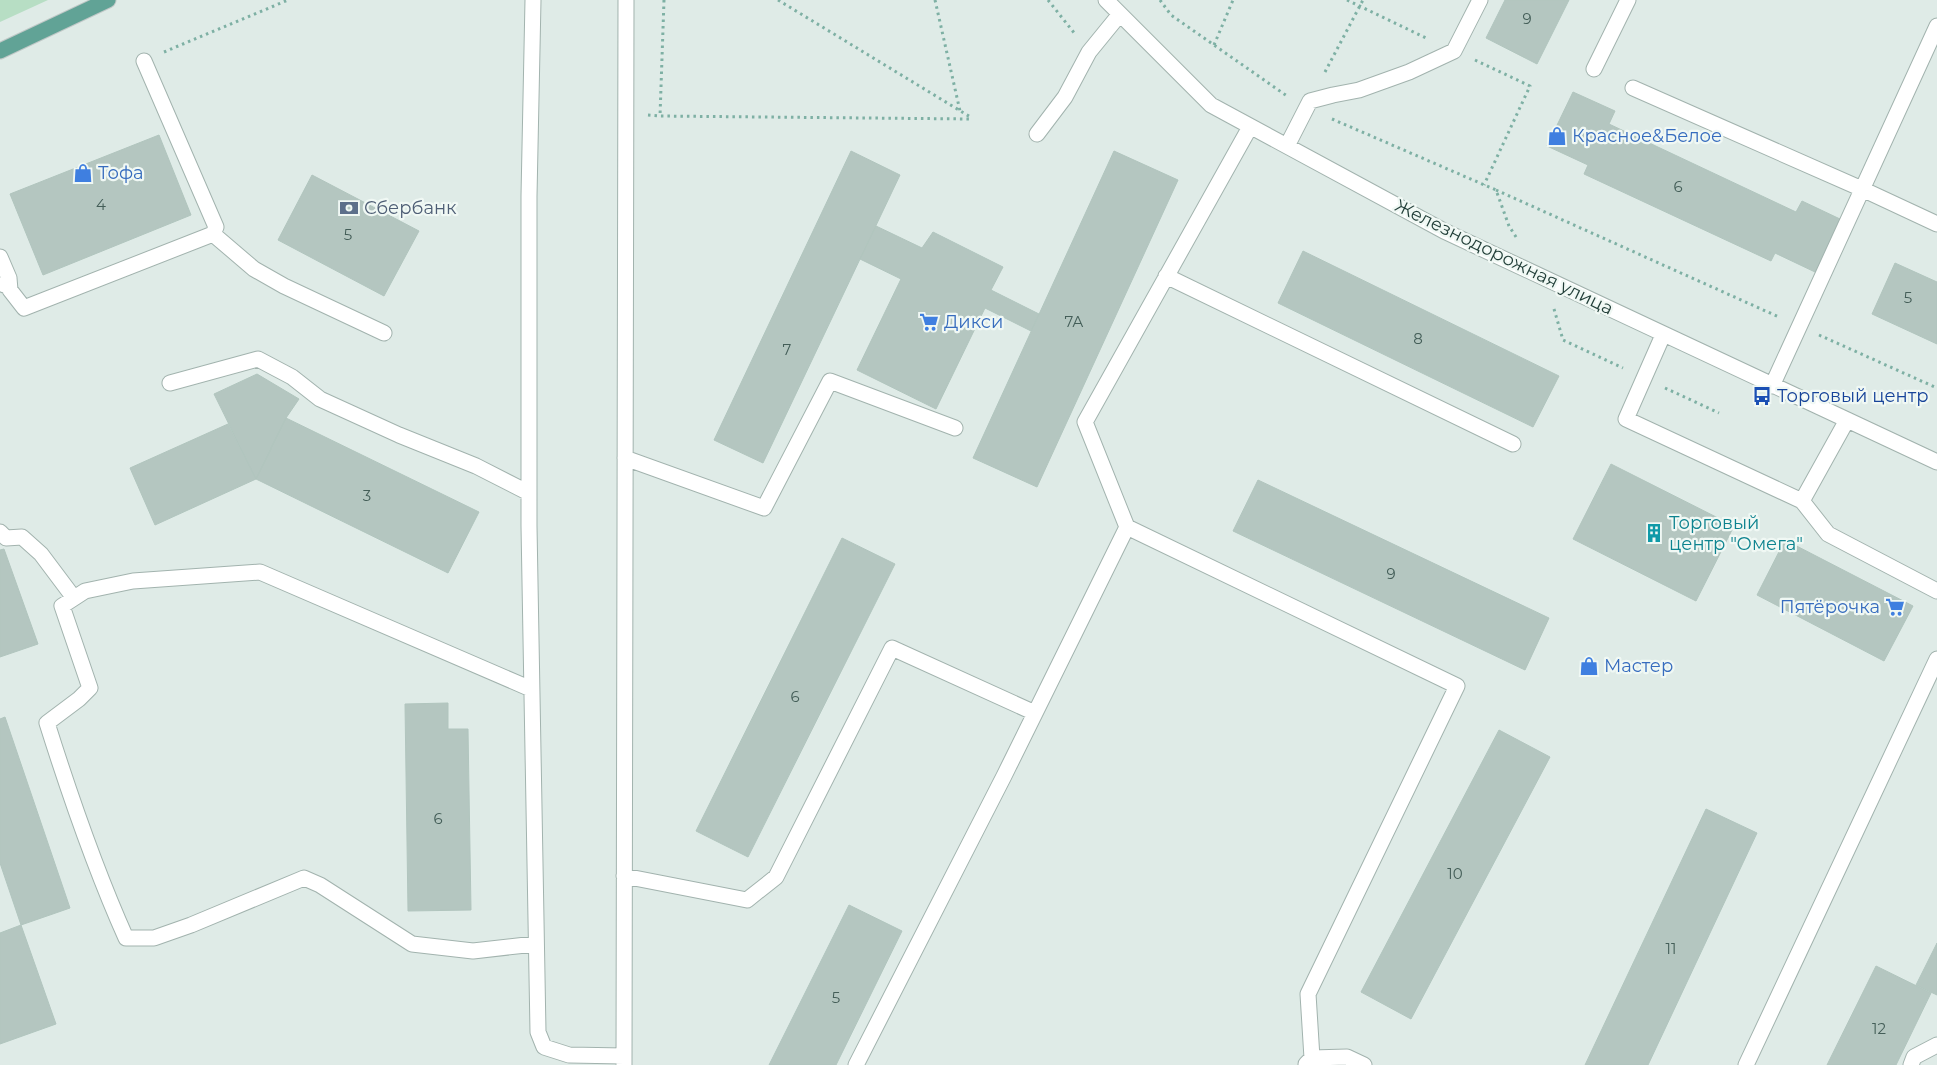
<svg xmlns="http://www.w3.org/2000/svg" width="1937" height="1065" font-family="Montserrat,sans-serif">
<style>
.green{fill:#b7dec4}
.building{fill:#b4c6c0;stroke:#b1c5be}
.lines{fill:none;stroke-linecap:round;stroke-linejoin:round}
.minor-casing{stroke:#a2b3ae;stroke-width:17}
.major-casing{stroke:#c0c8c7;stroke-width:17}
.path{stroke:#7eb0a4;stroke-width:3;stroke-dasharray:2.5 4;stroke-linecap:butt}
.minor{stroke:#fff;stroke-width:15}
.major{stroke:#61a396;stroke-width:15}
.labels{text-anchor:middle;stroke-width:4.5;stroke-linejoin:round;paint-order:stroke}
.number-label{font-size:15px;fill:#445e58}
.shop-label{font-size:18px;fill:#366cbe;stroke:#f0f8f4;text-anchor:start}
.service-label{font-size:18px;fill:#4e5e75;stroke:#f0f8f4;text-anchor:start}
.street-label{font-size:18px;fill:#1f3c36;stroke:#f0f8f4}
.transit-label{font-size:18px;fill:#164399;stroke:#f0f8f4;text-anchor:start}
.culture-label{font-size:18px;fill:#0d838f;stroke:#f0f8f4;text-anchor:start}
</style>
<rect width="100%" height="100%" fill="#dfebe7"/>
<path class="green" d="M0,0h48l-48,22z"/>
<path class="building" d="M1505,0h64l-32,64 -51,-26z
M1573,92l42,19 -6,13 187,88 6,-11 38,18 -25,53 -40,-19 -4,8 -187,-87 4,-9 -41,-19z
M159,135l32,80 -148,60 -33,-81z
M851,151l49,24 -137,288 -49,-23z
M1114,151l64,29 -141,307 -64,-29z
M312,175l107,56 -35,65 -106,-56z
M876,226l46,22 11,-16 70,35 -12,23 48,24 -8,17 -46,-23 -49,101 -79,-39 44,-91 -41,-20z
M1303,251l256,125 -26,51 -255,-124z
M1895,263l42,19v62l-65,-30z
M257,374l42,25 -13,19 -30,61 -42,-85z
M286,418l193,94 -31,61 -192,-94z
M228,424l28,55 -101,46 -25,-57z
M1611,464l123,62 -38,75 -123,-62z
M1258,480l291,138 -24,52 -292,-139z
M842,538l53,26 -147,293 -52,-26z
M1785,540l128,66 -29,55 -127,-66z
M4,549l34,95 -38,13v-107z
M448,703v26h20l3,181 -63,1 -3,-207z
M5,717l65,191 -49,17 -21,-62v-144z
M1499,730l51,27 -139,262 -50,-27z
M1706,809l51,24 -109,232h-63z
M849,905l53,26 -66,134h-67z
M21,925l35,99 -56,20v-111z
M1937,943v52l-21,-10z
M1876,966l55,27 -35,72h-69z"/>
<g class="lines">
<g class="minor-casing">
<path id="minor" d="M533,0l-4,196v330l9,506 6,15 25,8 55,1
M1106,0l105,105 233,126 493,231
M1594,69l34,-69
M1633,88l229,101 75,35
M1037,134l28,-37 24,-45 31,-38
M1287,146l23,-45 23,-6 26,-5 50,-18 45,-21 26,-51
M213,234l41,35 30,17 100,47
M0,257l9,21 -5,7
M1166,276l347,168
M9,278l1,12 14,18 189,-74 3,-7 -72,-166
M1663,335l-37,84 176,82 45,-81
M170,383l88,-24 34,18 28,22 79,36 77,31 53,27
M1772,386l165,-360
M625,458l139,50 66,-127 125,47
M1802,501l26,33 109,57
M1127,527l330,159 -149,308 4,64
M0,532l6,6 16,-1 19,17 33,44
M531,689l-271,-117 -127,9 -48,10 -23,15 28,82 -11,11 -32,24c23,73 48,146 79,215h28l37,-13 113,-47 16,7 92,59 61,7 62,-7
M624,876l123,24 29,-23 116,-229 143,65
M1306,1064l6,-6 35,-1 17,8
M624,1065l2,-1065
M856,1065l148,-289 123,-249 -42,-105 165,-295
M1746,1065l191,-406
M1911,1065l3,-8 23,-12"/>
</g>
<g class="major-casing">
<path id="major" d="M0,51l108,-51"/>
</g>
<path class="path" d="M664,0l-4,116 312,3
M778,0l194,118
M935,0l25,111
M1048,0l27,34
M1160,0l11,15 116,81
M1347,0l79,38
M1214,45l19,-45
M164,52l124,-52
M1475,60l55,26 -46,99
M1325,72l38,-72
M648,115l12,1
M1332,119l164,71 13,36 9,14
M1496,190l283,127
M1554,309l9,31 60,28
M1819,335l118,53
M1665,388l54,25"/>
<use href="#minor" class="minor"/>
<use href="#major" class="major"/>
</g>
<defs>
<g id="shop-bare" transform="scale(1.5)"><path d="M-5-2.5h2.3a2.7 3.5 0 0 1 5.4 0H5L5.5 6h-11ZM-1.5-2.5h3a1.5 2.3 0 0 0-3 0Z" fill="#3f7fe0" stroke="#f0f8f4" stroke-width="2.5" paint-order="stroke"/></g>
<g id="bank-bare" transform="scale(1.5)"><path d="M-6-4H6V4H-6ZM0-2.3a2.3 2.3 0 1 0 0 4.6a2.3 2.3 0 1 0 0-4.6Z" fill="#5c6f8a" stroke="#f0f8f4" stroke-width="2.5" paint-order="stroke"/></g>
<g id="supermarket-bare" transform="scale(1.5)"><path d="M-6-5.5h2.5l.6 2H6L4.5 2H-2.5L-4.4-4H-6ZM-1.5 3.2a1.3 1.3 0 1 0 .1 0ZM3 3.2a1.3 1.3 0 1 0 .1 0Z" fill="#3f7fe0" stroke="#f0f8f4" stroke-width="2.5" paint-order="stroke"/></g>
<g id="bus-bare" transform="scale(1.5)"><path d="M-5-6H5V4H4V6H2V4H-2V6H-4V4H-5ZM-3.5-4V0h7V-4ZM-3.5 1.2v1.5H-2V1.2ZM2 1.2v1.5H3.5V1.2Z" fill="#1a4fb4" stroke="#f0f8f4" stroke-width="2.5" paint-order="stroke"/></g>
<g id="building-bare" transform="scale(1.5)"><path d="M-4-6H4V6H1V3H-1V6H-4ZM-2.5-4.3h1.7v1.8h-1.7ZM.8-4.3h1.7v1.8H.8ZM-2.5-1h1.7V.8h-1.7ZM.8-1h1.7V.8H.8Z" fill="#0f9aa8" stroke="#f0f8f4" stroke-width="2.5" paint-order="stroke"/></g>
</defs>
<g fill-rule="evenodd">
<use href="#shop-bare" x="1557" y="136"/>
<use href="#shop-bare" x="83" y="173"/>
<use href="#bank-bare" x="349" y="208"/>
<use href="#supermarket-bare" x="929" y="322"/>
<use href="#bus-bare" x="1762" y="396"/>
<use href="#building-bare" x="1654" y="533"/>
<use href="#supermarket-bare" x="1895" y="607"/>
<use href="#shop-bare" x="1589" y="666"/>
</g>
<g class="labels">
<g class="number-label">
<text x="1527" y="24">9</text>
<text x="1678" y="192">6</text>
<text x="101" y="210">4</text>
<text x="348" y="240">5</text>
<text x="1908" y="303">5</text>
<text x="1074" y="327">7А</text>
<text x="1418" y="344">8</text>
<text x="787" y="355">7</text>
<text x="367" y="501">3</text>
<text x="1391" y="579">9</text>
<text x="795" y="702">6</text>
<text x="438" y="824">6</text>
<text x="1455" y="879">10</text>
<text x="1671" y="954">11</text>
<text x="836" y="1003">5</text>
<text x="1879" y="1034">12</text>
</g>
<g class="shop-label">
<text x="1572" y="142">Красное&amp;Белое</text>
<text x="98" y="179">Тофа</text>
<text x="944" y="328">Дикси</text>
<text x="1880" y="613" text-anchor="end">Пятёрочка</text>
<text x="1604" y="672">Мастер</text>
</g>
<g class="service-label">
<text x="364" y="214">Сбербанк</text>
</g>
<g class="street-label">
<text transform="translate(1504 257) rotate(26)" y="6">Железнодорожная улица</text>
</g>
<g class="transit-label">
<text x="1777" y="402">Торговый центр</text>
</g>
<g class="culture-label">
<text x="1669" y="529">Торговый<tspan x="1669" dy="21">центр "Омега"</tspan></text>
</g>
</g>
</svg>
